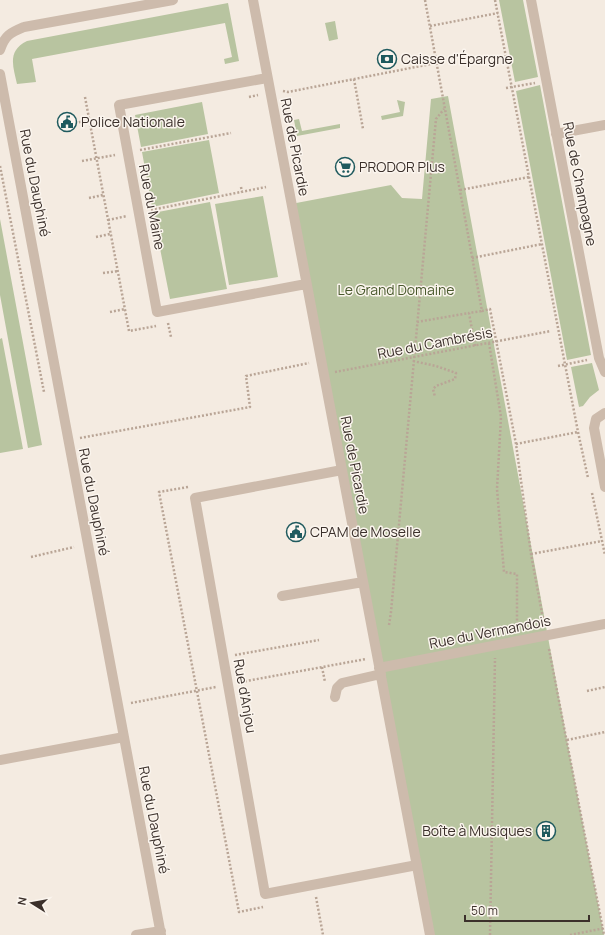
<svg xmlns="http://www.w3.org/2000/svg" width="605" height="935" font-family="Manrope,sans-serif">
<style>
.green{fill:#b8c4a0}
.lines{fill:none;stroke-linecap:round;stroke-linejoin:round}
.path{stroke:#b9a596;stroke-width:2.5;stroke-dasharray:2 2;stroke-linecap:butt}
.minor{stroke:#cdbbac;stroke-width:10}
.labels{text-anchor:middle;stroke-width:3;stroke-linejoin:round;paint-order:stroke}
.poi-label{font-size:14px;fill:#3b302b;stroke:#fbf5ee;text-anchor:start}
.street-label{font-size:14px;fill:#3b302b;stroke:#fbf5ee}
.park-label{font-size:14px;fill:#4a5a2e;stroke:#fbf5ee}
</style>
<rect width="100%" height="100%" fill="#f4ebe1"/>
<path class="green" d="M499,0h24l15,77 -23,5z
M228,3l11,58 -14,3 -1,-5 8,-2 -7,-34 -193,36 4,23 -19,2c-4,-18 -10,-33 10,-43z
M335,21l3,18 -9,2 -4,-18z
M540,85l51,270 -24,5 -51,-269z
M448,96l119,644 37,195h-174l-139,-731 100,-19 11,13 20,1 9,-100z
M397,100l8,2 -2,14 -21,4 -1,-4 19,-4z
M202,102l6,32 -67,13 -6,-32z
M299,119l3,12 38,-7v4l-43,8 -3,-16z
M209,140l10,53 -67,14 -10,-55z
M263,196l15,81 -49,8 -14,-81z
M210,202l17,87 -57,10 -17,-86z
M0,219l42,226 -14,3 -28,-153z
M2,338l21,111 -23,4v-114z
M592,363l7,27 -9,7 -7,9 -4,1 -8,-40z"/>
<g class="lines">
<path class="path" d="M425,0l57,311 8,-2 26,135 15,110 13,70
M495,0l83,432 10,46
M430,26l68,-13
M354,79l9,50
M506,88l29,-5
M283,91l5,1 148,-29
M85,97l44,234 27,-5
M249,97l9,-2
M75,123l14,-3
M140,150l91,-17
M82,161l33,-6
M0,166l44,226
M241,187l1,5
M460,190l69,-13
M89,198l14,-3
M151,210l115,-23
M108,220l19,-4
M96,237l14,-3
M472,258l70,-14
M103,273l15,-2
M110,312l15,-3
M417,322l52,-9
M168,323l3,14
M489,343l12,74 -4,72 7,83 13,2v55
M475,346l-6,-33 13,-2
M413,361l23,5 20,7 -1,6 -19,7 -3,3 2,8
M558,366l29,-6
M335,372l216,-41
M80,438l170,-31 -4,-31 63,-13
M516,444l62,-12
M188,487l-29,5 80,420 24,-5
M592,493l13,62
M531,554l71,-13
M31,557l43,-10
M389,625l2,-13 45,-493 8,-10
M549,649l55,286
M235,655l84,-15
M322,667l3,15
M241,682l125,-23
M587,691l18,-4
M131,703l85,-16
M567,740l38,-8
M316,897l7,38
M490,935l5,-277
M570,935l35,-7"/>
<path class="minor" d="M253,0l177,935
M531,0l68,358 6,14
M0,50c5,-15 10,-17 24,-23l149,-27
M0,74l161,861
M267,78l-148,27 38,207 149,-28
M556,134l49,-9
M605,413l-9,6 -2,9 11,59
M342,470l-147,28 70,396 152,-29
M282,596l81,-14
M379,668l226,-44
M335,697l2,-9 5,-5 39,-9
M0,760l124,-23
M136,935l25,-4"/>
</g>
<defs>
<g id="bank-ring" transform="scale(1)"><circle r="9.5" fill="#fbf5ee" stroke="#1f5a5e" stroke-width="1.5"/><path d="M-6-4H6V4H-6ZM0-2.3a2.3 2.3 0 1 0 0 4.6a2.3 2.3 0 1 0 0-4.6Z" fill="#1f5a5e"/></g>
<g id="civic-ring" transform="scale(1)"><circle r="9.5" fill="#fbf5ee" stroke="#1f5a5e" stroke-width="1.5"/><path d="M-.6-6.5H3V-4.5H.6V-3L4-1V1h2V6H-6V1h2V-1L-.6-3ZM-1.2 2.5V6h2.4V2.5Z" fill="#1f5a5e"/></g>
<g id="supermarket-ring" transform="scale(1)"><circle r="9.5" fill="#fbf5ee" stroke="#1f5a5e" stroke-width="1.5"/><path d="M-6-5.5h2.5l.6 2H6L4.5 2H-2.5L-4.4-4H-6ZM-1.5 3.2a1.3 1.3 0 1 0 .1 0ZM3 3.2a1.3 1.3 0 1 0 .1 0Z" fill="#1f5a5e"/></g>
<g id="building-ring" transform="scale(1)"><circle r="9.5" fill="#fbf5ee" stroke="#1f5a5e" stroke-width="1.5"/><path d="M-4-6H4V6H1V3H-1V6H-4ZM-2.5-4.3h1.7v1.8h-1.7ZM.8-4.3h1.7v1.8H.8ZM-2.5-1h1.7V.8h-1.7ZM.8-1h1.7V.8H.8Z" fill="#1f5a5e"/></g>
</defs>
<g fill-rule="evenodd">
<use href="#bank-ring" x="387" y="59"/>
<use href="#civic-ring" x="67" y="122"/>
<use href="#supermarket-ring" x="345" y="167"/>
<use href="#civic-ring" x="296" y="532"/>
<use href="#building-ring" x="546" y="831"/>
</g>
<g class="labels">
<g class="poi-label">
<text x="401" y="64">Caisse d'Épargne</text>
<text x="81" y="127">Police Nationale</text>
<text x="359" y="172">PRODOR Plus</text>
<text x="310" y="537">CPAM de Moselle</text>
<text x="532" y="836" text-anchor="end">Boîte à Musiques</text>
</g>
<g class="street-label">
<text transform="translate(295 147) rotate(79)" y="5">Rue de Picardie</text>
<text transform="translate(35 183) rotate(79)" y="5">Rue du Dauphiné</text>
<text transform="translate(580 184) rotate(79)" y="5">Rue de Champagne</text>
<text transform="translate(152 207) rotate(79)" y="5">Rue du Maine</text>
<text transform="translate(435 343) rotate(-11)" y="5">Rue du Cambrésis</text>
<text transform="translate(355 465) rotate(79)" y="5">Rue de Picardie</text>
<text transform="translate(94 502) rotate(79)" y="5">Rue du Dauphiné</text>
<text transform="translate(490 632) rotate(-11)" y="5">Rue du Vermandois</text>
<text transform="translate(245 696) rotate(80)" y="5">Rue d'Anjou</text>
<text transform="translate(154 820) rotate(79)" y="5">Rue du Dauphiné</text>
</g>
<g class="park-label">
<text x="396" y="295">Le Grand Domaine</text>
</g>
</g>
<g transform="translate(32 903) rotate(281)" stroke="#fbf5ee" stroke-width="3" paint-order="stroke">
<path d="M0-3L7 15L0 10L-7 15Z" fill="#3b302b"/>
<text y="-6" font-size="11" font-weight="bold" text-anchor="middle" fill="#3b302b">N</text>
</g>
<path d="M465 915v6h124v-6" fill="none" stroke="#3b302b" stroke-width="2"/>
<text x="471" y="915" font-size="12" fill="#3b302b" stroke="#fbf5ee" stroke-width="3" paint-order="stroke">50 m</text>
</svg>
